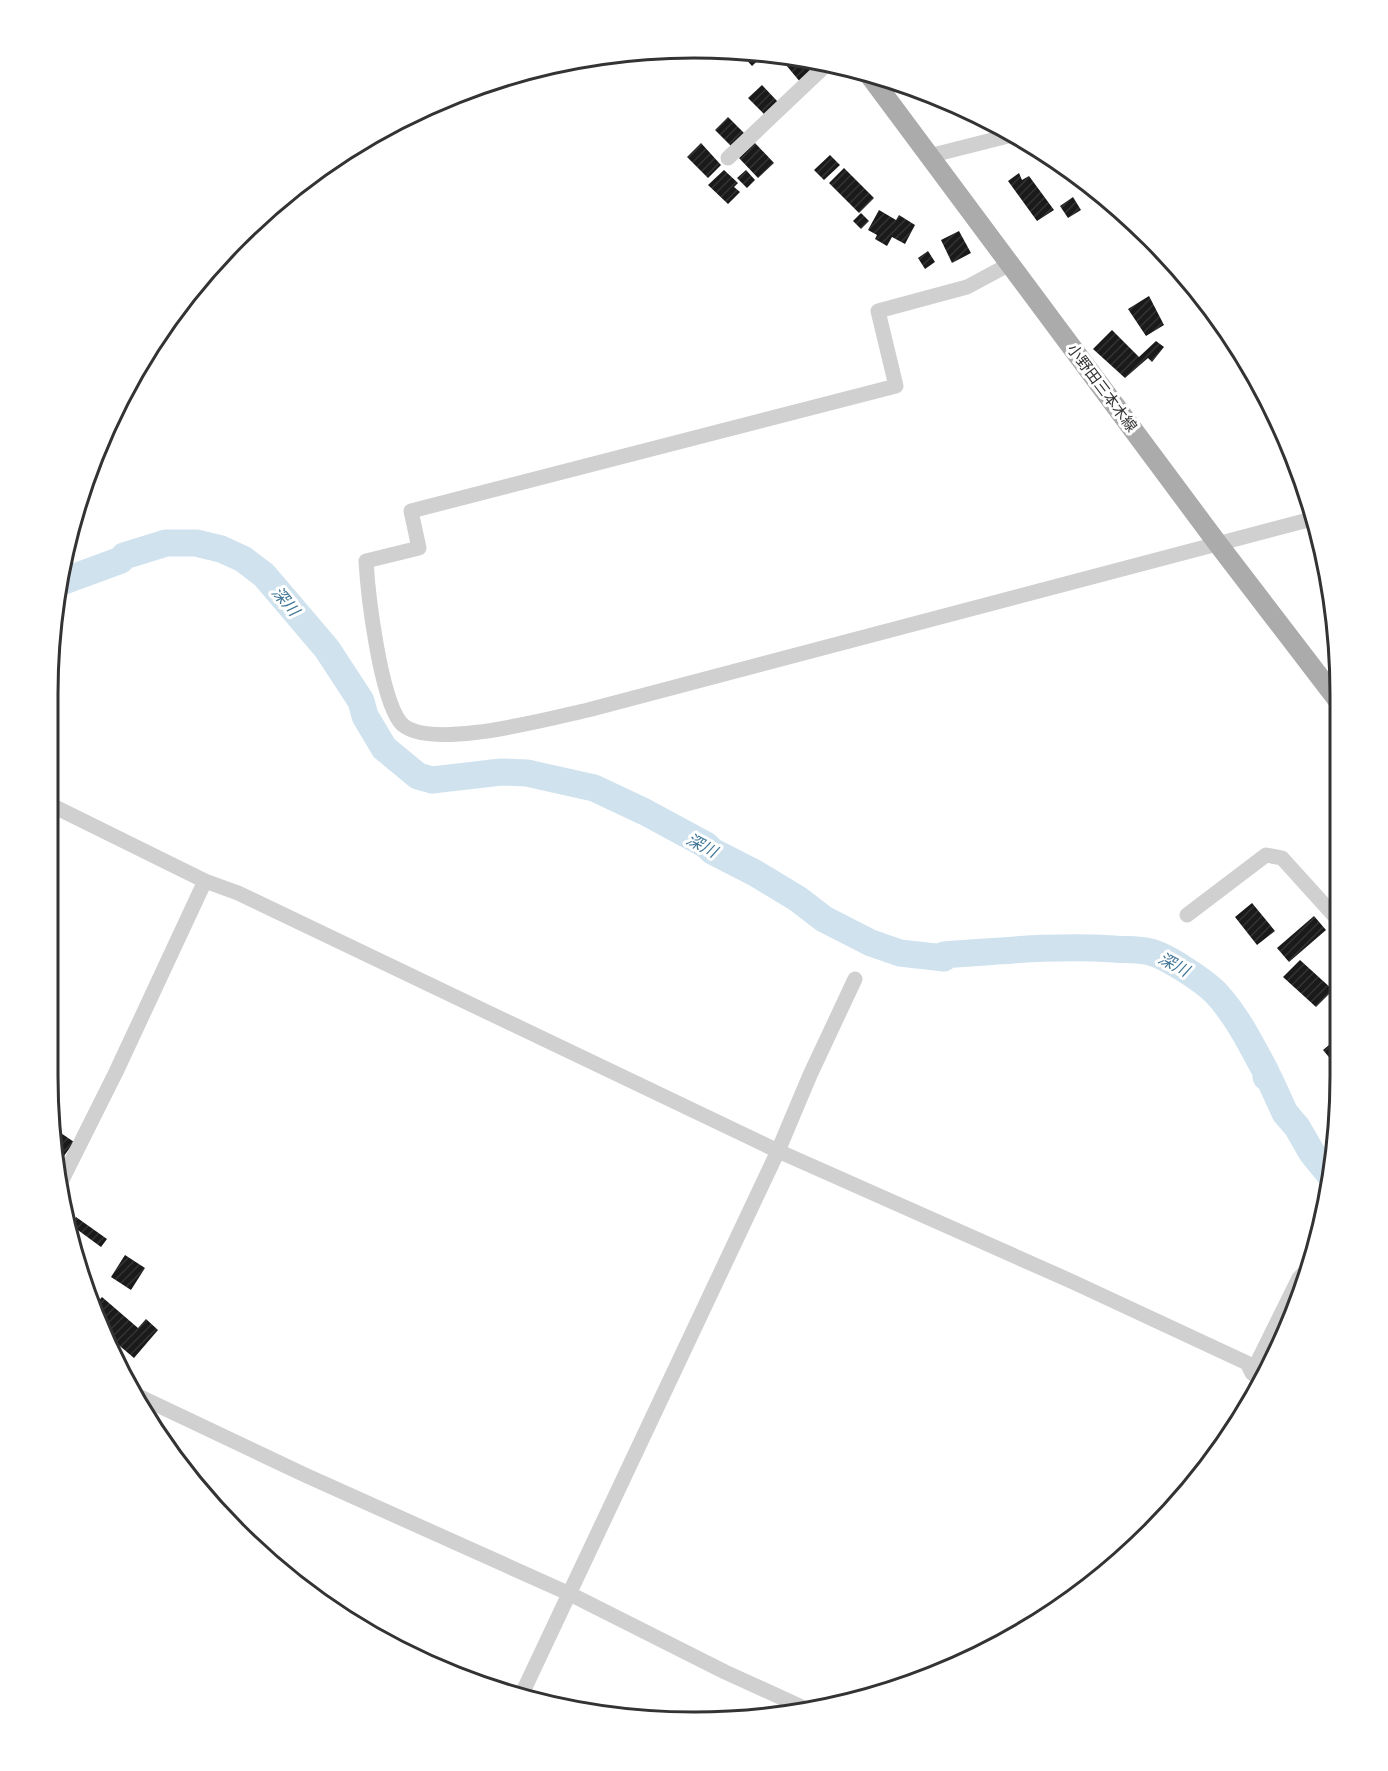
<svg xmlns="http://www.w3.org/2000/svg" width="1388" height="1771" font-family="'PT Sans','Noto Sans JP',sans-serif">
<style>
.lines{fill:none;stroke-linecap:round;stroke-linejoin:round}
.river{stroke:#cfe2ee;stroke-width:27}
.building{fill:url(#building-hatch)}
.minor{stroke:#d0d0d0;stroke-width:15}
.major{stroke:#ababab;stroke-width:20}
.labels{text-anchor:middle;stroke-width:6;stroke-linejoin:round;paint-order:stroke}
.street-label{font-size:15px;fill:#333;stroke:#fff}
.water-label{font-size:16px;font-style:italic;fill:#3f7597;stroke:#fff}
.rim{fill:none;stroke:#333;stroke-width:3}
</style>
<defs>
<pattern id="building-hatch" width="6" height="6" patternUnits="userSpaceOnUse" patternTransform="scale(1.5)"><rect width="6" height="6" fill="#1a1a1a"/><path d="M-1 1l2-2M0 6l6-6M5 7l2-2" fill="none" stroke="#333"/></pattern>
</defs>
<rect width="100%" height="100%" fill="#fff"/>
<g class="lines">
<path class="river" d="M64,581l57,-21 3,-4 42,-13h30l25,6 22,10 21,16 63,74 34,52 4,15 19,32 34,28 14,4 69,-8 26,1 67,15 51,24 61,33 6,6 43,22 43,26 26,20 47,24 29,10 44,5v-3c57,-4 113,-10 170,-6 11,1 25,0 36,3 17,4 54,29 66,41 22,24 36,53 51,81l-1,3 3,1 16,35 12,14 15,26 18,22"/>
</g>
<path class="building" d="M748,51l17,3 -13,12 -9,-10z
M793,59l9,1 11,12 -12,11 -15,-18z
M762,85l16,17 -13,13 -17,-17z
M728,117l17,17 -13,13 -17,-17z
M701,143l20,22 -13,13 -21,-21z
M755,143l19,20 -16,15 -19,-20z
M830,155l10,10 -16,15 -10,-10z
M844,168l30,30 -15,15 -30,-30z
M724,170l14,13 -4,4 6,5 -12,12 -20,-19z
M746,170l9,10 -8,8 -10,-10z
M1019,173l3,7 7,-4 25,34 -17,11 -29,-40z
M1073,197l8,13 -13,8 -8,-12z
M879,210l17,10 3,-5 16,10 -10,19 -13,-7 -5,9 -12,-7 2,-4 -9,-5z
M861,213l8,8 -8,8 -8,-8z
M959,231l12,22 -19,10 -11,-23z
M928,251l7,11 -10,7 -7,-11z
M1149,296l15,29 -18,11 -18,-27z
M1112,330l27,27 17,-16 8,6 -12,15 -4,-4 -23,20 -32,-29z
M1252,903l23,28 -18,14 -22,-28z
M1314,916l12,14 -37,32 -12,-14z
M1300,960l33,30 -17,17 -33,-30z
M1335,1040l5,6v10l-7,6 -10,-12z
M55,1129l19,13 -15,21z
M76,1217l31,22 -6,8 -30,-22z
M125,1255l20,13 -14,22 -20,-13z
M102,1297l36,31 8,-9 12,11 -24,28 -26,-22 -13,-31z"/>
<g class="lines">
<path class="minor" d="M929,156l83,-21
M728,158l99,-94
M1010,264l-43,23 -89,24 18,75 -485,125 8,37 -53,13c2,35 14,134 34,161 25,31 151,-4 188,-12l724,-191
M49,804l156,77 33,12 540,258 295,131 174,81 5,10 9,7
M1187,915l79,-60 16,3 57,63
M62,1180l54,-108 89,-191
M1252,1373l47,-95 8,-8
M132,1393l173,82 265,119 155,78 79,36
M520,1698l258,-547 32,-76 45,-96"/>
<path class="major" d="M867,72l351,472 121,158"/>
</g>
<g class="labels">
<g class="street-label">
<text transform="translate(1102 388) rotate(53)" y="5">小野田三本木線</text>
</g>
<g class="water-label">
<text transform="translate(286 601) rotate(50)" y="6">深川</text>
<text transform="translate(702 845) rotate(28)" y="6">深川</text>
<text transform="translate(1174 964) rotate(28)" y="6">深川</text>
</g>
</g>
<path d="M0 0H1388V1771H0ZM694 58H694A636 636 0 0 1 1330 694V1076A636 636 0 0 1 694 1712H694A636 636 0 0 1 58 1076V694A636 636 0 0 1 694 58Z" fill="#fff" fill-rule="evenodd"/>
<path class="rim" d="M694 58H694A636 636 0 0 1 1330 694V1076A636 636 0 0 1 694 1712H694A636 636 0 0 1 58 1076V694A636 636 0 0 1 694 58Z"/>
</svg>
